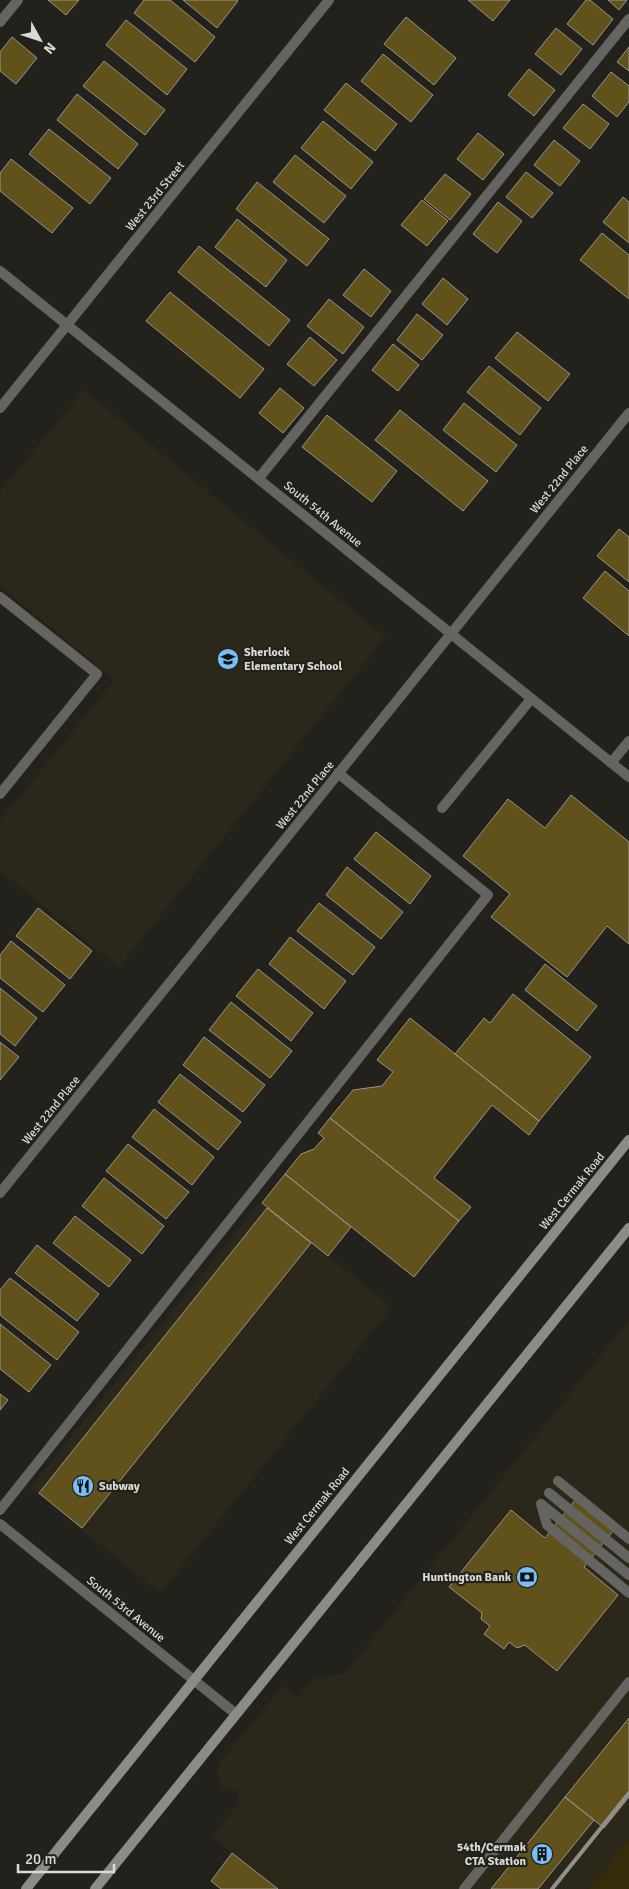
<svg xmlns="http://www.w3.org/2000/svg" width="629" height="1889" font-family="Signika,sans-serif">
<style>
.built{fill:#2b281b}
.green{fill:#342b0b}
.building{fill:#61521c;stroke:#97958d}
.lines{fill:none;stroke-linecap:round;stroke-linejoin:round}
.lane{stroke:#656461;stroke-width:10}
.street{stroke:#656461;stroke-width:10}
.secondary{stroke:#8c8b85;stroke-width:10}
.rail{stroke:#92908b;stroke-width:4}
.labels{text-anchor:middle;stroke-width:4.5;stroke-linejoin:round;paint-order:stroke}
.street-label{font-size:12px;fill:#dbd9d5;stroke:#23211b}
.poi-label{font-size:12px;font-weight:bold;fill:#dbd9d5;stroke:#23211b;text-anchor:start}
</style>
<rect width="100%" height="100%" fill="#23211b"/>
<path class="built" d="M84,390l301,247 -266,330 -119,-96v-50l115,-141 -115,-94v-94z
M260,1202l132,105 -232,286 -130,-105z
M629,1321v568h-351l-66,-52 27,-34v-13l-17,-1 -5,-21 5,-8 61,-74 15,12 15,-19 32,-6z"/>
<path class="green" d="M629,1839v50h-40z"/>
<path class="building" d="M48,0h31l-13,15z
M144,0h26l45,37 -20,25 -61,-49z
M183,0h54l1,1 -21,27z
M468,0h42l-17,21z
M586,0h4l23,19 -20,26 -26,-21z
M608,0h19l-8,10z
M406,17l50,41 -22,27 -50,-41z
M126,20l61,49 -20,26 -61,-50z
M556,28l26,21 -21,26 -26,-21z
M12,37l25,21 -21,26 -16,-13v-19z
M629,47v24l-12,-9z
M383,54l50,41 -22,27 -50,-41z
M104,61l61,49 -20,25 -62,-49z
M529,69l26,21 -21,26 -26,-21z
M611,72l18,14v16l-12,15 -25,-21z
M346,83l51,41 -22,27 -51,-41z
M77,94l61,50 -20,25 -61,-49z
M583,104l26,20 -19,25 -27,-21z
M323,121l50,41 -22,27 -50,-41z
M49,129l62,49 -21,26 -61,-50z
M478,133l26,21 -21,26 -26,-21z
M554,140l26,21 -20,25 -26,-21z
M295,155l51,41 -22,27 -51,-41z
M11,159l62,49 -21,25 -52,-42v-18z
M526,172l27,21 -21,25 -26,-21z
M445,174l26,20 -21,26 -26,-21z
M257,182l72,57 -22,27 -71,-57z
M623,197l6,5v41l-26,-21z
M422,200l26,21 -21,25 -26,-21z
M498,202l24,19 -25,32 -24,-19z
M237,219l50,41 -21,27 -51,-40z
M602,233l27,22v44l-49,-39z
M199,246l91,74 -21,26 -91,-74z
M364,269l27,22 -20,26 -28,-22z
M443,278l25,21 -21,26 -25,-21z
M170,292l94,77 -24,29 -94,-77z
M329,299l35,28 -21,27 -36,-28z
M417,314l26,21 -21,25 -25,-20z
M517,332l53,42 -22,27 -53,-43z
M310,337l27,23 -23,26 -27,-22z
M393,344l26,21 -21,26 -26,-21z
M489,366l52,42 -21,27 -53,-43z
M280,388l24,20 -21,25 -24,-20z
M464,403l53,42 -21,27 -53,-42z
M400,410l88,71 -25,30 -88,-71z
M327,415l70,56 -25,31 -70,-55z
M619,529l10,8v45l-32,-26z
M605,571l24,20v45l-46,-38z
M571,795l58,47v102l-22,-18 -40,51 -76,-60 19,-23 -47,-38 45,-57 37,29z
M376,832l55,44 -21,28 -56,-45z
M347,867l56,45 -22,27 -55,-44z
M319,903l56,44 -22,28 -56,-44z
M38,908l54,43 -22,28 -54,-43z
M290,937l56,44 -22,28 -55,-45z
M11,941l54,44 -22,27 -43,-34v-23z
M545,964l52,42 -20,25 -52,-41z
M258,969l55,44 -22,28 -55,-45z
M0,988l37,30 -22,28 -15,-12z
M513,994l78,63 -52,64 -84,-67 29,-36 6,5z
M231,1002l61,49 -22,27 -61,-48z
M410,1018l129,103 -10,14 -37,-30 -58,73 37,29 -12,14 -129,-103 23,-28 29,-4 11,-14 -16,-12z
M204,1037l61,48 -22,27 -60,-47z
M0,1042l19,15 -19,23z
M180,1074l61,48 -23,28 -60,-48z
M154,1109l60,48 -22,28 -60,-48z
M330,1118l129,103 -45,56 -129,-103 16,-20 13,-5 10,-11 -6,-5z
M128,1144l61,48 -23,27 -60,-48z
M285,1174l66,53 -23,29 -66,-53z
M104,1178l60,48 -22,28 -60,-48z
M267,1208l44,35 -229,285 -43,-35z
M75,1216l56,44 -22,27 -56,-44z
M37,1245l62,49 -22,27 -62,-48z
M10,1278l69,54 -22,28 -57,-45v-25z
M0,1324l51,41 -22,27 -29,-23z
M0,1394l8,6 -8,10z
M579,1495l38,31 -33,41 34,28 -61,76 -32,-26 -8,3 -8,-6 -5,7 -20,-15 6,-8 -9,-7 1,-6 -33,-26 62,-77 34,28z
M629,1718v79l-25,31 -39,-31z
M565,1797l29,23 -56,69h-47z
M232,1853l46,36h-57l-10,-8z"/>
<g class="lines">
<path class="lane" d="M0,22l18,-22
M259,478l370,-459
M0,597l97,77 -97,120
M611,763l18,-22
M442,808l89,-109
M558,1481l71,58
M549,1493l80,65
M541,1504l6,21 82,68
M541,1504l88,71
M0,1510l488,-615 -150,-122
M464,1889l165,-207"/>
<path class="street" d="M0,271l629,506
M0,408l329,-408
M0,1193l629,-780
M0,1524l236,190"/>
<path class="secondary" d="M26,1889l603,-749
M95,1889l534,-661"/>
<path class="rail" d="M552,1889l77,-96"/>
</g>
<defs>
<g id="school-disc" transform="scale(1.125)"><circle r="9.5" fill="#78bff7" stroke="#23211b"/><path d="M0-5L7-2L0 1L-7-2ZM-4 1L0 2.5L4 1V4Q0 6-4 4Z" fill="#111"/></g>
<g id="restaurant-disc" transform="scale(1.125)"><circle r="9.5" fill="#78bff7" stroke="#23211b"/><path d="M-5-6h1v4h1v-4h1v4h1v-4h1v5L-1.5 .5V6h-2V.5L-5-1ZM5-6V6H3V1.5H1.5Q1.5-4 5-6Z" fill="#111"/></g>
<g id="bank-disc" transform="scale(1.125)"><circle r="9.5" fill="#78bff7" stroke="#23211b"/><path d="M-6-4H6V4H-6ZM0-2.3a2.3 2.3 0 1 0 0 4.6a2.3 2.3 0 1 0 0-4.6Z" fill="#111"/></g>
<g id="building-disc" transform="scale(1.125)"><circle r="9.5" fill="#78bff7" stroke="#23211b"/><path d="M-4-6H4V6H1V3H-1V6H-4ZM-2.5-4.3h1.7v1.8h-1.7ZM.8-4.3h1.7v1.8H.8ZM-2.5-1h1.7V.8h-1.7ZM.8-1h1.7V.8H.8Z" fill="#111"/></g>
</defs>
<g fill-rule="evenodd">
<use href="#school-disc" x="228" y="659"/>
<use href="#restaurant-disc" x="83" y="1486"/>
<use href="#bank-disc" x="527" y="1577"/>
<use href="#building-disc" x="542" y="1854"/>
</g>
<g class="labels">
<g class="street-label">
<text transform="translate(155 196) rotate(-51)" y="4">West 23rd Street</text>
<text transform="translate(559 479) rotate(-51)" y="4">West 22nd Place</text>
<text transform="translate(323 514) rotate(39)" y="4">South 54th Avenue</text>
<text transform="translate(305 795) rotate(-51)" y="4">West 22nd Place</text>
<text transform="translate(51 1110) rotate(-51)" y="4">West 22nd Place</text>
<text transform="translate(572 1191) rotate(-51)" y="4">West Cermak Road</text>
<text transform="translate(317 1506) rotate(-51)" y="4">West Cermak Road</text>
<text transform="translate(126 1609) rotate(39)" y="4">South 53rd Avenue</text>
</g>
<g class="poi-label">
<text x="244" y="656">Sherlock<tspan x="244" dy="14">Elementary School</tspan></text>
<text x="99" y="1490">Subway</text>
<text x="511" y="1581" text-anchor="end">Huntington Bank</text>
<text x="526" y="1851" text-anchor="end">54th/Cermak<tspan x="526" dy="14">CTA Station</tspan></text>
</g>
</g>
<g transform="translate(40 40) rotate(130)" stroke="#23211b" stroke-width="4" paint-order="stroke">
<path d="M0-4L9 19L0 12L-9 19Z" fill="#dbd9d5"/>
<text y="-8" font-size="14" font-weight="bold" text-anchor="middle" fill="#dbd9d5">N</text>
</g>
<path d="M18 1864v8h96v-8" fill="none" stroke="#dbd9d5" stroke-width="2.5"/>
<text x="25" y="1864" font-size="15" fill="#dbd9d5" stroke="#23211b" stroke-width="4" paint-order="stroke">20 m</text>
</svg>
